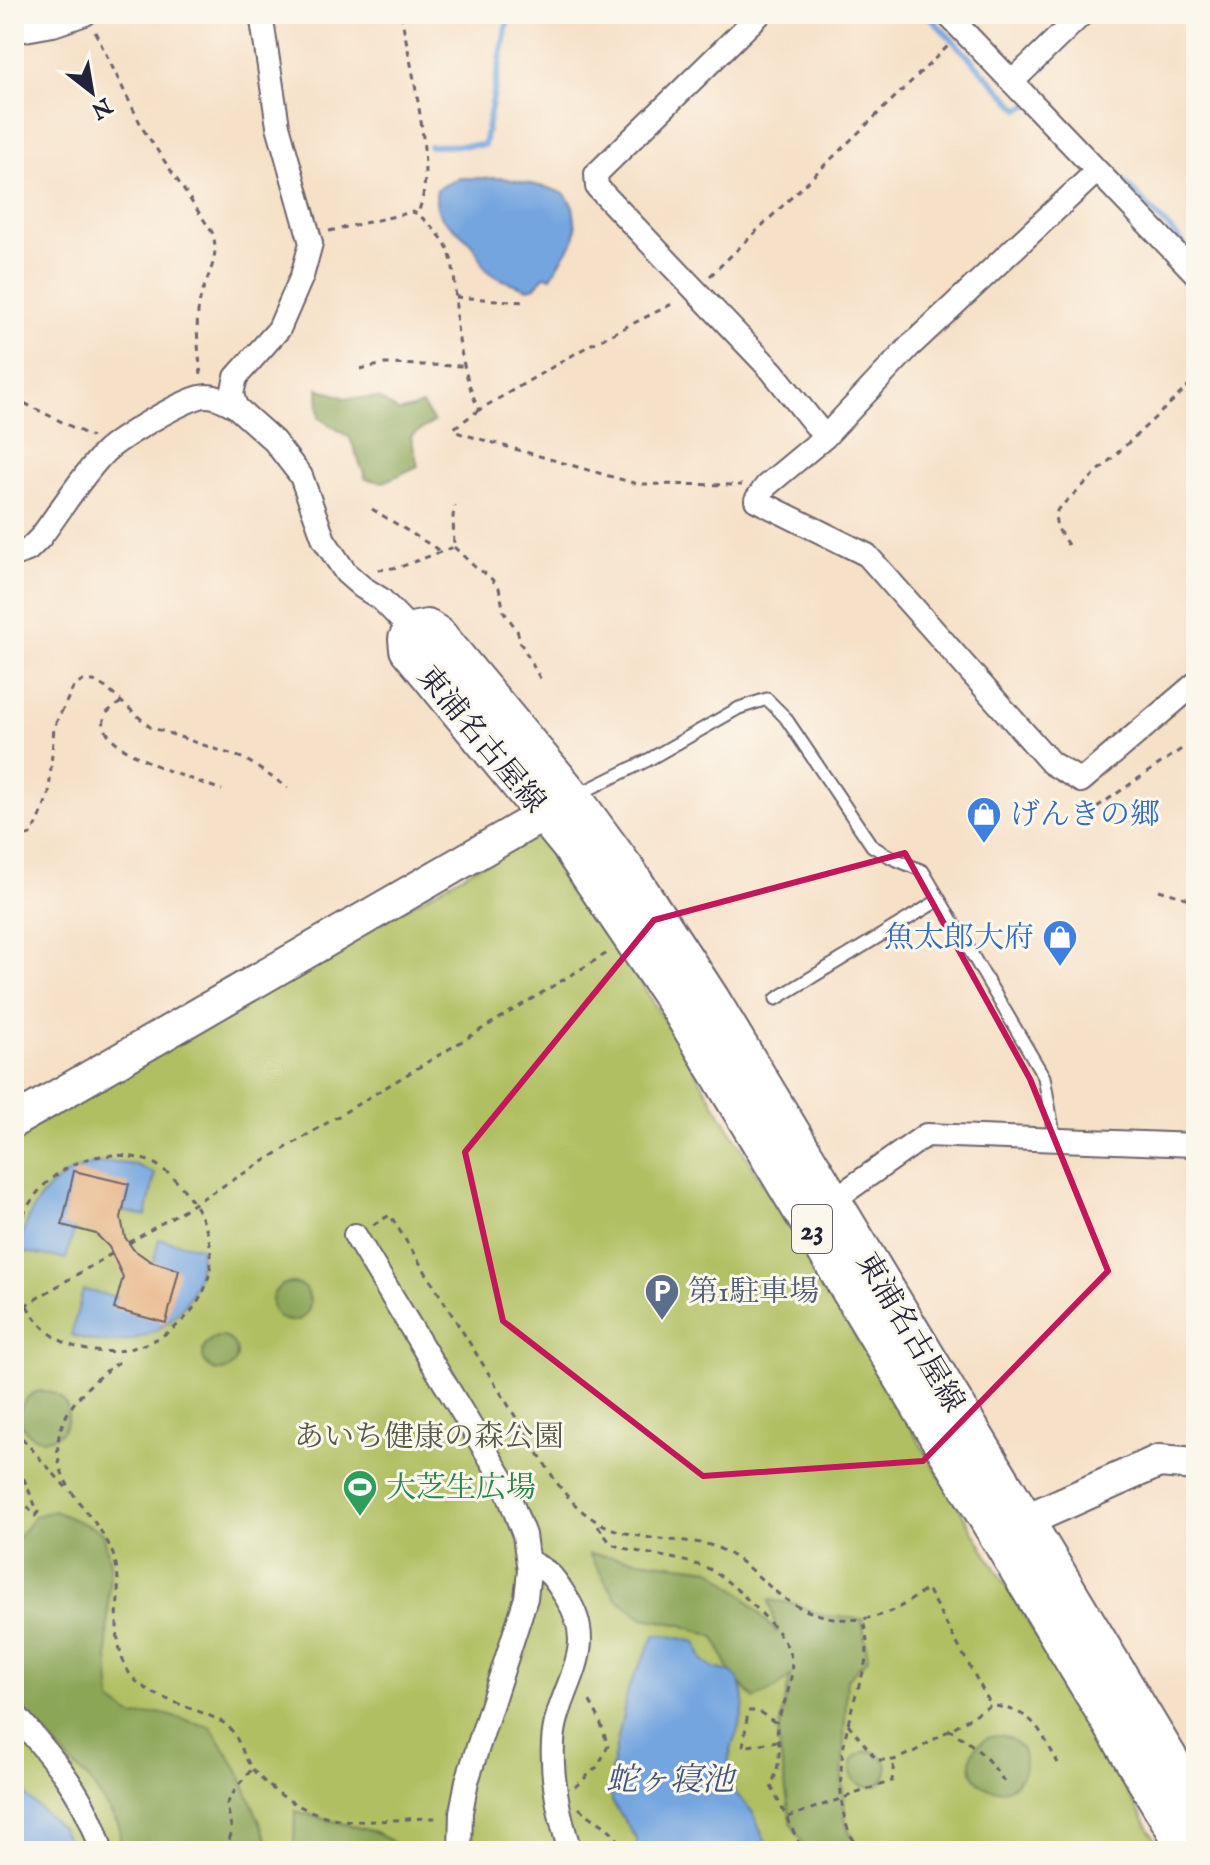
<svg xmlns="http://www.w3.org/2000/svg" width="1210" height="1865" font-family="'IM FELL English','Noto Serif JP',serif">
<style>
.green{fill:#b0bf62;stroke:#69704e;stroke-width:2}
.forest{fill:#8ca658;stroke:#57644a;stroke-width:2}
.water{fill:#75a5df;stroke:#4c648d;stroke-width:2}
.lines{fill:none;stroke-linecap:round;stroke-linejoin:round}
.stream{stroke:#75a5df;stroke-width:6}
.building{fill:#e4aa77}
.lane-casing{stroke:#6c646c;stroke-width:15}
.street-casing{stroke:#6c646c;stroke-width:26}
.secondary-casing{stroke:#6c646c;stroke-width:36}
.primary-casing{stroke:#6c646c;stroke-width:40}
.path{stroke:#6c646c;stroke-width:3;stroke-dasharray:6 6;stroke-linecap:butt}
.lane{stroke:#fff;stroke-width:11}
.street{stroke:#fff;stroke-width:22}
.secondary{stroke:#fff;stroke-width:32}
.primary{stroke:#fff;stroke-width:36}
.marked{fill:none;stroke:#c2185b;stroke-width:6;stroke-linejoin:round}
.labels{text-anchor:middle;stroke-width:6;stroke-linejoin:round;paint-order:stroke}
.shield{fill:#fbf7ec;stroke:#636270;stroke-width:2}
.shield-label{font-size:28px;font-weight:bold;fill:#22223b}
.street-label{font-size:30px;fill:#22223b;stroke:#fbf7ec}
.shop-label{font-size:30px;fill:#366cbe;stroke:#fbf7ec;text-anchor:start}
.service-label{font-size:30px;fill:#4e5e75;stroke:#fbf7ec;text-anchor:start}
.park-label{font-size:30px;fill:#545949;stroke:#fbf7ec}
.leisure-label{font-size:30px;fill:#27864d;stroke:#fbf7ec;text-anchor:start}
.water-label{font-size:32px;font-style:italic;fill:#43567d;stroke:#fbf7ec}
</style>
<rect width="100%" height="100%" fill="#fbf7ec"/>
<filter id="ink" filterUnits="userSpaceOnUse"><feTurbulence type="fractalNoise" baseFrequency=".0125" numOctaves="2"/><feDisplacementMap in="SourceGraphic" scale="16" xChannelSelector="R" yChannelSelector="G"/><feConvolveMatrix kernelMatrix="1 2 1 2 8 2 1 2 1" color-interpolation-filters="sRGB"/></filter>
<filter id="wash" filterUnits="userSpaceOnUse"><feTurbulence type="fractalNoise" baseFrequency=".006" numOctaves="4" result="noise"/><feDisplacementMap in="SourceGraphic" scale="32" xChannelSelector="R" yChannelSelector="G"/><feGaussianBlur stdDeviation="1.8" result="paint"/><feColorMatrix in="noise" values="0 0 0 0 0 0 0 0 0 0 0 0 0 0 0 0 0 1.4 0 .05"/><feComposite in="paint" operator="in"/></filter>
<g filter="url(#wash)">
<rect width="100%" height="100%" fill="#f6e0c7"/>
<path class="green" d="M539,836l23,16 459,758 141,241h-1148v-713l495,-290z"/>
<path class="forest" d="M318,388l27,10h34l20,14 23,-7 12,17 -23,14 7,30 -34,16 -18,-3 -16,-41 -31,-20z
M272 1302a19 19 0 1 1 38 0a19 19 0 1 1-38 0Z
M203 1354a17 17 0 1 1 34 0a17 17 0 1 1-34 0Z
M20 1415a24 24 0 1 1 48 0a24 24 0 1 1-48 0Z
M54,1511l49,21 7,31 -3,79 4,59 23,16 25,-4 52,14 27,43 31,74 -2,7h-146l-2,-26 -30,-45 -20,-19 -55,-62v-156l21,-27z
M589,1554l122,15 32,26 34,38 -8,-33 26,4 29,12 38,3 6,39 -21,21 -5,102 4,42 12,28h-50l-17,-27 -13,-87 12,-61 -13,12 -23,11 -25,-29 -14,-33 -33,-12 -39,-7 -27,-20z
M971 1763a27 27 0 1 1 54 0a27 27 0 1 1-54 0Z
M851 1769a18 18 0 1 1 36 0a18 18 0 1 1-36 0Z
M295,1811l80,21 32,19h-101l-12,-4z"/>
<path class="water" d="M460,178h43l46,10 16,6 8,12 3,22 -2,12 -23,37 -7,-1 -9,11 -7,2c-12,-5 -31,-9 -40,-18 -7,-6 -8,-15 -13,-22 -15,-24 -45,-25 -38,-60z
M109,1162l27,3 19,9 -9,42 -64,-13 -16,56 -48,-8c11,-50 37,-84 91,-89z
M159,1239l42,9c0,72 -65,111 -130,87l12,-45 61,12z
M655,1635l15,1 26,6c2,5 4,14 7,18 13,17 33,1 40,33 6,29 -23,60 -13,90 4,12 16,19 23,30 7,12 8,27 19,38h-135v-12l-25,-37 -2,-25 18,-88z
M14,1772l6,7 7,18 34,31 14,23h-61z"/>
<g class="lines">
<path class="stream" d="M927,14l92,95 8,-3
M1076,132l120,124
M430,146l54,-1 25,-131"/>
</g>
<g id="blocks">
<path class="building" d="M74,1171l55,13 -8,34 4,19 8,12 17,12 29,9 -13,53 -52,-14 9,-32 -14,-30 -13,-13 -34,-9z"/>
</g>
</g>
<g filter="url(#ink)">
<use href="#blocks" fill-opacity="0" stroke="#6c646c" stroke-width="2"/>
<g class="lines">
<g class="lane-casing">
<path id="lane" d="M577,795l71,-35 91,-52 28,-9 18,18 87,129 20,12 31,13 121,206 11,63
M776,999l163,-99"/>
</g>
<g class="street-casing">
<path id="street" d="M760,14l-164,160 1,13 175,184 53,66
M947,14l249,260
M14,32l39,-7 32,-11
M1012,82l70,-68
M1097,171l-188,176 -84,90 -59,49 -10,14 111,55 184,208 30,18 115,-98
M236,407l38,34 27,35 23,64 22,33 16,14 19,12 31,32
M14,555l14,-5 12,-12c21,-28 40,-60 64,-85 13,-13 85,-58 103,-57 10,0 20,6 29,11l-4,-13 4,-17 43,-48 23,-53 9,-33 -33,-117 -17,-112
M832,1201l94,-66 270,10
M355,1235l147,243 22,57 5,36 -3,27 -59,183 -6,31 -1,39
M528,1561c24,12 24,14 38,36 37,55 -11,92 -13,146 -2,37 6,73 17,108
M14,1713c36,42 74,84 87,138"/>
</g>
<g class="secondary-casing">
<path id="secondary" d="M14,1121l550,-318
M1002,1531l157,-70 37,3"/>
</g>
<g class="primary-casing">
<path id="primary" d="M1188,1851l-509,-843 -111,-164 -160,-195 -1,-10 5,-8 15,-3 11,7 135,162 55,75 83,127 485,804"/>
</g>
<path class="path" d="M401,14c8,46 38,160 16,200
M95,32l48,97 69,103c10,28 -8,46 -13,73 -4,23 0,49 2,71
M329,231l84,-19c11,5 29,24 34,35 10,21 8,56 10,80 4,28 10,57 22,83l111,-65 86,-43
M710,276l239,-231
M456,297l68,5
M360,369l25,-5 78,2
M14,398l78,39
M479,410l-25,18 5,5 178,51 105,1
M372,509l65,40 1,3
M1068,545c-7,-11 -17,-23 -10,-36l138,-130
M454,547l21,20 14,9 10,12 5,24 13,18 4,14 20,36
M378,570l22,-3 54,-20 -1,-31 2,-10
M121,702c-6,5 -16,9 -17,17 -7,32 94,62 118,71
M1097,807l99,-68
M14,839l16,-4 8,-12 11,-30 5,-66 20,-41 9,-5h11l12,7 44,39 95,32 43,29
M1159,890l37,11
M373,1225l17,-10 163,262c32,48 62,58 117,63 16,1 34,2 48,8 23,10 40,29 58,44 31,26 78,36 115,19 13,-5 25,-15 36,-22l64,116
M129,1243l480,-291
M14,1250c4,-56 57,-102 113,-94 12,2 24,4 34,12 17,12 29,28 39,46 56,111 -118,194 -174,90 -9,-17 -10,-34 -12,-53
M14,1312l99,-59
M119,1362c-45,30 -83,76 -47,130 12,19 28,34 38,55 20,43 -6,78 18,124 15,27 67,35 94,51 17,9 20,36 33,50 22,25 56,44 89,48 29,4 67,-3 97,-2
M14,1429l56,63
M14,1456l24,56 -3,4 -21,-28
M598,1526l13,18c31,11 65,12 96,24 20,8 76,63 82,83 8,24 -4,51 -13,72
M848,1724l29,36h17l21,-9 76,-46c45,8 46,21 67,58
M948,1729c28,17 41,29 59,57
M778,1741l-35,6 5,-36h10l18,12c4,26 6,38 -5,63l32,65
M575,1787l23,-21 10,-20 -9,-28 -12,-22
M579,1808c17,15 37,19 44,43
M788,1817l104,-36 2,-21
M225,1851l7,-19 -5,-28 11,-19 14,-16
M860,1851c-5,-9 -12,-19 -14,-28 -11,-38 -3,-82 7,-119 9,-30 21,-53 9,-85"/>
<use href="#lane" class="lane"/>
<use href="#street" class="street"/>
<use href="#secondary" class="secondary"/>
<use href="#primary" class="primary"/>
</g>
</g>
<path class="marked" d="M905,853l125,226 78,192 -185,190 -220,15 -200,-155 -38,-169 189,-232z"/>
<defs>
<g id="shop-pin" transform="scale(1.8)"><path d="M0 17L-7.5 6A9.5 9.5 0 1 1 7.5 6Z" fill="#3f7fe0" stroke="#fbf7ec"/><path d="M-5-2.5h2.3a2.7 3.5 0 0 1 5.4 0H5L5.5 6h-11ZM-1.5-2.5h3a1.5 2.3 0 0 0-3 0Z" fill="#fff"/></g>
<g id="parking-pin" transform="scale(1.8)"><path d="M0 17L-7.5 6A9.5 9.5 0 1 1 7.5 6Z" fill="#5c6f8a" stroke="#fbf7ec"/><path d="M-3.5-5.5H1a3.5 3.5 0 0 1 0 7H-1V5.5H-3.5ZM-1-3.4V-.6H.8a1.4 1.4 0 0 0 0-2.8Z" fill="#fff"/></g>
<g id="stadium-pin" transform="scale(1.8)"><path d="M0 17L-7.5 6A9.5 9.5 0 1 1 7.5 6Z" fill="#2e9e5b" stroke="#fbf7ec"/><path d="M0-5a6.5 5 0 1 0 0 10a6.5 5 0 1 0 0-10ZM-3.5-1.8h7v3.6h-7Z" fill="#fff"/></g>
</defs>
<g fill-rule="evenodd">
<use href="#shop-pin" x="984" y="814"/>
<use href="#shop-pin" x="1060" y="937"/>
<use href="#parking-pin" x="662" y="1291"/>
<use href="#stadium-pin" x="360" y="1487"/>
</g>
<g class="labels">
<rect class="shield" x="792" y="1205" width="40" height="48" rx="6"/>
<g class="shield-label">
<text x="812" y="1239">23</text>
</g>
<g class="street-label">
<text transform="translate(482 739) rotate(50)" y="10">東浦名古屋線</text>
<text transform="translate(911 1332) rotate(59)" y="10">東浦名古屋線</text>
</g>
<g class="shop-label">
<text x="1010" y="824">げんきの郷</text>
<text x="1034" y="947" text-anchor="end">魚太郎大府</text>
</g>
<g class="service-label">
<text x="688" y="1301">第1駐車場</text>
</g>
<g class="park-label">
<text x="429" y="1446">あいち健康の森公園</text>
</g>
<g class="leisure-label">
<text x="386" y="1497">大芝生広場</text>
</g>
<g class="water-label">
<text x="670" y="1790">蛇ヶ寝池</text>
</g>
</g>
<rect width="1210" height="1865" fill="none" stroke="#fbf7ec" stroke-width="48"/>
<g transform="translate(92 92) rotate(149)" stroke="#fbf7ec" stroke-width="6" paint-order="stroke">
<path d="M0-6L14 30L0 20L-14 30Z" fill="#22223b"/>
<text y="-12" font-size="22" font-weight="bold" text-anchor="middle" fill="#22223b">N</text>
</g>
</svg>
